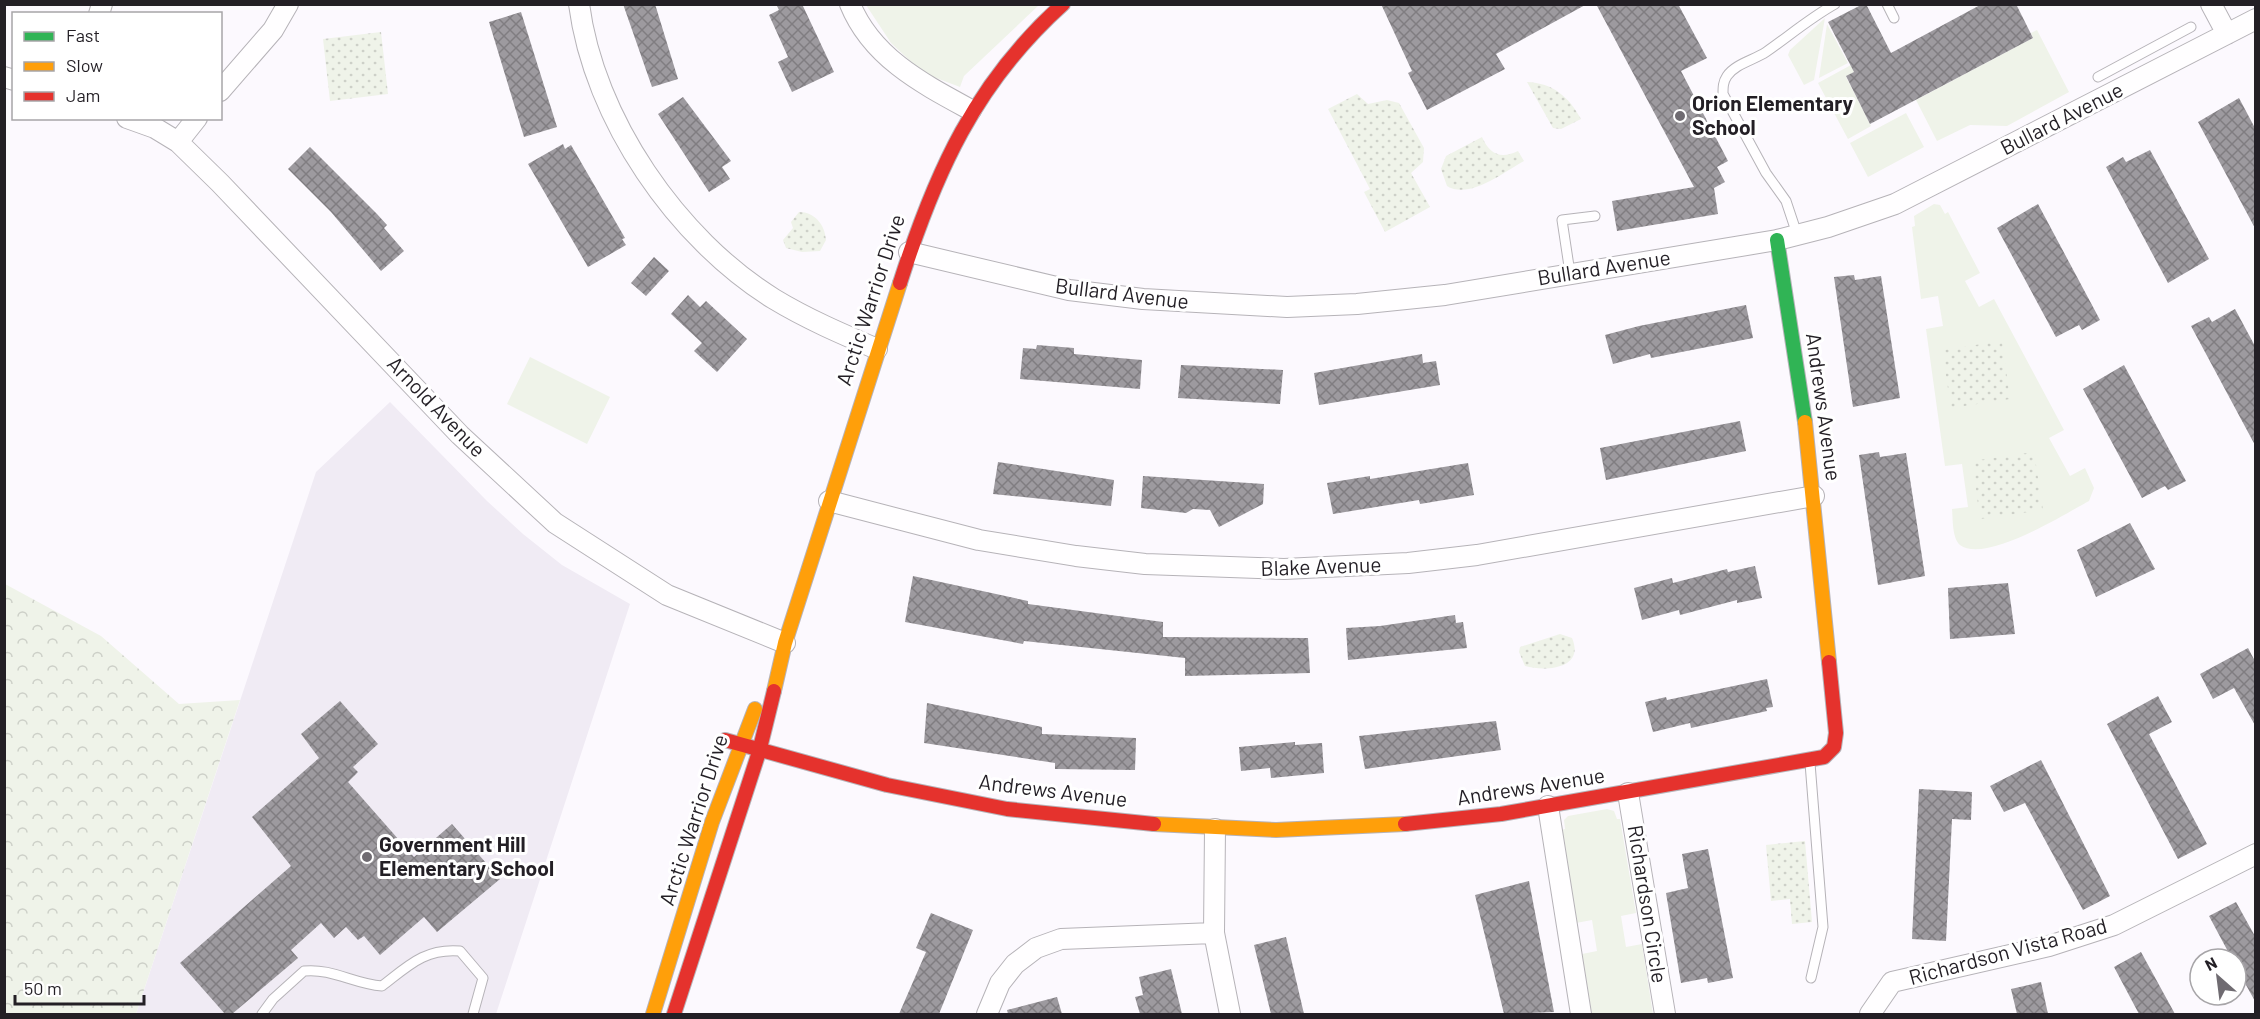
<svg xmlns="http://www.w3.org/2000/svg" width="2260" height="1019" font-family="Barlow,sans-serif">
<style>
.built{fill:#f0ebf4}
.green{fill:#eff3e9}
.forest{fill:url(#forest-crowns)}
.park{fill:url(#park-dots)}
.building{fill:url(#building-cross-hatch)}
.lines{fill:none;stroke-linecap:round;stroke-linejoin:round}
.lane-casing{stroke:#b6b3b8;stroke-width:11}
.street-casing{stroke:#b6b3b8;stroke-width:22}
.fast-casing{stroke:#b6b3b8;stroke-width:16}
.slow-casing{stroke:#b6b3b8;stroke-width:16}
.jam-casing{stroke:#b6b3b8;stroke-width:16}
.lane{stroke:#fffeff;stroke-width:9}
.street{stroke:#fffeff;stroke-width:20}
.fast{stroke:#30b455;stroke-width:14}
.slow{stroke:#ff9f0a;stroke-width:14}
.jam{stroke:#e5322d;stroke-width:14}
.poi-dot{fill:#6f6b71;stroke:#fff;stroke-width:2}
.labels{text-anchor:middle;stroke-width:6;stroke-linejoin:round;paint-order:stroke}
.poi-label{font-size:21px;font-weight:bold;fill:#231f25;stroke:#fff;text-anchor:start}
.street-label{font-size:21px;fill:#231f25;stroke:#fff}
</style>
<defs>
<pattern id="forest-crowns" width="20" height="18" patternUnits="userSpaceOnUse" patternTransform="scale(1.5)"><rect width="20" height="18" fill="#eff3e9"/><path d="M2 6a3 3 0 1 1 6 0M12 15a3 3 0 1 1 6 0" fill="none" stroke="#cdd0c8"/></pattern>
<pattern id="park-dots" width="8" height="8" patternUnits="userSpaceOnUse" patternTransform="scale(1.5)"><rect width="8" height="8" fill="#eff3e9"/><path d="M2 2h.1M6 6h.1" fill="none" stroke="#cdd0c8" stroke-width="1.8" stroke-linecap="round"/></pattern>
<pattern id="building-cross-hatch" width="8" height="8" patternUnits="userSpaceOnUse" patternTransform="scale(1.5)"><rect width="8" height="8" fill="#9d9a9f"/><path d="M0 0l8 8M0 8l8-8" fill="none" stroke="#807d81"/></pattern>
</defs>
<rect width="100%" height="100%" fill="#fcf9fe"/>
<path class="built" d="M390,402l97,99 36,33 39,31 68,39 -134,410h-360l180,-542z"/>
<path class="green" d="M866,5h173l-75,71 -4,11 -37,-14 -32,-30z
M1825,18l-11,62 -10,5 -16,-30 2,-5z
M1827,24l21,39 -29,15z
M2037,30l32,62 -62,34 -37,-1 -33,16 -21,-41 117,-62 -2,-5z
M1851,65l3,7 -8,5 25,49 -23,13 -30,-56z
M1906,113l18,34 -56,30 -18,-34z
M1934,204l6,1 5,9 3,-2 32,61 -15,8 14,26 15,-8 70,131 -15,8 21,38 15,-8 9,20 -5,13c-24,13 -104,63 -129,44 -8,-7 -7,-26 -8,-36l16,-2 -6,-43 -17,2 -19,-137 17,-3 -5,-30 -17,3 -9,-72 3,-1 -1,-10z
M530,357l80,40 -23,47 -80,-40z
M1607,809l7,2 3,8h3l16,94 -15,3 5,31 16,-3 11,70h-61l-10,-60 15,-3 -5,-31 -16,3 -15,-93 4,-1 -1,-9 4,-4z"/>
<path class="forest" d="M5,584l96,52 78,68 61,-4 -104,314h-131z"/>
<path class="park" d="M381,32l7,62 -58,7 -7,-62z
M1527,82c26,1 42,15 54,37l-20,10 -8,-1z
M1357,94l11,10 19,-4 12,3 25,45 -1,14 -12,11 19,34 -45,25 -21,-40 6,-3 -42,-80z
M1482,137c8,18 19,22 36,14l6,10c-20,11 -55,39 -77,25l-6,-17 5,-13z
M799,212c16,0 26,13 27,28l-6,11 -18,1 -16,-4 -3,-8 10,-12 -2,-6z
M2002,341l8,58 -59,9 -9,-58z
M2034,452l9,58 -63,9 -8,-58z
M1560,634l12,4c13,30 -25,34 -47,28l-6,-14 1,-5z
M1805,841l7,81 -20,2 -2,-25 -19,2 -5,-56z"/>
<path class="building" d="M623,4h32l23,75 -26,8z
M776,4h26l32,68 -42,20 -14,-30 10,-5 -19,-42 10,-5z
M1381,4h206l-91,50 9,15 -78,41 -19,-37 4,-2z
M1596,4h82l29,54 -26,13 47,90 -11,6 8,15 -11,6 4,26 -101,17 -5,-30 82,-14z
M1863,4h3l25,49 91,-49h34l17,34 -163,86 -24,-48 8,-4 -26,-50z
M521,12l36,115 -33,10 -35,-115z
M683,97l48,64 -9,6 8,12 -21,13 -51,-78z
M2239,98l17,32v100l-58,-108z
M563,144l2,5 6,-4 54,93 -3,1 4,6 -38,22 -60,-103z
M310,147l67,67 10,11 -3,3 20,23 -23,20 -50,-59 -43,-43z
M2150,150l59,109 -41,24 -62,-116 17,-10 3,5z
M2038,204l62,116 -18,10 -3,-5 -23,12 -59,-109z
M654,257l15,14 -23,25 -15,-13z
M1854,275l1,5 26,-4 19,122 -47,9 -19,-130z
M688,295l12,12 6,-6 41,38 -30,33 -23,-21 8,-8 -31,-29z
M1746,305l7,33 -102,20 -1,-4 -37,10 -8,-29 34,-9z
M2235,309l21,39v99l-65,-121 18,-9 3,5z
M1037,345l37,3v6l68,6 -2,29 -120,-10 3,-31 13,1z
M1422,354l1,9 13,-2 4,24 -121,20 -5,-32z
M1181,365l102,5 -3,34 -102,-6z
M2124,365l62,116 -18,9 -3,-4 -23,12 -59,-109z
M1740,421l6,30 -140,29 -6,-32z
M1879,452l1,5 26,-4 19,123 -47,9 -19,-130z
M998,462l116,18 -3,26 -118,-12z
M1468,463l6,32 -54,9 -1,-4 -86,14 -6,-31 43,-7v3z
M1143,476l121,8 -1,20 -44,23 -9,-17 -17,-1 -7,4 -45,-5z
M2130,523l25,46 -59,28 -19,-47z
M1755,566l7,32 -25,5v-3l-57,15 -1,-5 -37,10 -8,-32 38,-10 1,5 54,-14 1,3z
M913,576l115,25v3l135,18v15l145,1 2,35 -125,3v-18l-161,-17 -1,3 -118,-22z
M2008,583l7,51 -65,5 -2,-51z
M1455,615l1,8 7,-1 4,26 -119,12 -2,-32 34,-2z
M2248,648l8,15v64l-22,-39 -21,11 -13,-25z
M1767,679l6,28 -7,1 1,3 -76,17 -1,-5 -37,9 -8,-30 21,-5 1,3z
M2158,696l14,26 -23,12 58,110 -29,15 -71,-135z
M340,701l38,43 -25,23 5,5 -10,10 66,75 38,-33 48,55 -63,53 -13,-15 -44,38 -16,-19 -6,4 -12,-13 -12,11 -13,-15 -30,27 7,8 -66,56h-7l-45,-51 111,-97 -39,-49 67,-59 -18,-24z
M927,703l115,24v7l94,4 -1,32 -80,-1v-6l-131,-20z
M1496,721l5,29 -136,19 -6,-33z
M1295,742v3l27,-2 2,30 -53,5 -1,-10 -29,3 -2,-24z
M2041,760l69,136 -27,14 -58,-107 -21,9 -14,-26z
M1919,789l53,3 -1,28 -19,-1 -6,122 -34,-2z
M1708,849l25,129 -25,5 -1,-5 -26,5 -15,-90 22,-5 -6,-34z
M1529,881l25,131 -50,2 -29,-119z
M2236,902l20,36v65l-20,-36v-8h-4l-23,-43z
M931,913l42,17 -34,84h-40l27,-62 -10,-4z
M1286,937l18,77h-33l-17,-69z
M2141,952l34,62h-36l-25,-47z
M1171,969l11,45h-42l-5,-17 8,-2 -4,-18z
M2041,982l7,32h-31l-6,-25z
M1057,997l5,17h-54l-1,-4z"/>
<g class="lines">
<g class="lane-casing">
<path id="lane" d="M1887,4l7,14
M2098,77l93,-50
M1797,234l-11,-33 -20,-28 -43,-79c0,-7 0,-12 4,-18 8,-12 27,-16 39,-24 23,-16 44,-34 69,-48
M1570,273l-8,-53 33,-4
M1810,763l13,164 -12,51
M262,1014l11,-15 31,-28c28,-3 50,13 78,15 26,-20 43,-38 78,-35l23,27 -10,36"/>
</g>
<g class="street-casing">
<path id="street" d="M579,4c15,115 98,235 195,295 33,20 68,35 103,50
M850,4c22,54 73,80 121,106
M2211,4l16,30
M99,14l3,-10
M4,77l10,3
M220,91l53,-61 15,-26
M127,118l28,10 23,14 42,41 240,252 95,88 112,72 118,48
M178,142l19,-24
M909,252l160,38 74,9 144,8 70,-3 88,-9 332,-55 51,-13 67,-23 361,-185
M829,501l150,39 97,16 69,8 139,5 124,-6 69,-8 337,-59
M1628,793l37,221
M1548,806l33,208
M1215,829l-1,104 16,81
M987,1014l13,-31 15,-19 21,-16 25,-9 153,-6
M1870,1014l22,-32 157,-36 65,-21 142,-71"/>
</g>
<g class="fast-casing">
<path id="fast" d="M1777,240l28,182"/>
</g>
<g class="slow-casing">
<path id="slow" d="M1805,422l24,240
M774,691l11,-48 115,-360
M1154,824l122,6 129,-6
M653,1014l59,-192 43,-113"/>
</g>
<g class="jam-casing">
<path id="jam" d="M900,283c35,-110 75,-200 163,-279
M725,740l162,45 120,24 147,15
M1405,824l96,-10 323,-57 10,-10 2,-14 -7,-71
M674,1014l85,-262 15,-61"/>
</g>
<use href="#lane" class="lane"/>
<use href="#street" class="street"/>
<use href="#fast" class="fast"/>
<use href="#slow" class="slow"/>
<use href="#jam" class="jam"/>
</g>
<g class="poi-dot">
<circle cx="1680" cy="116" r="6"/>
<circle cx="367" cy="857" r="6"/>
</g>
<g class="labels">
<g class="poi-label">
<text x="1692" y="111">Orion Elementary<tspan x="1692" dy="24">School</tspan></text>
<text x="379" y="852">Government Hill<tspan x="379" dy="24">Elementary School</tspan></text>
</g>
<g class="street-label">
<text transform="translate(2062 119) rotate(-27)" y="7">Bullard Avenue</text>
<text transform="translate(1604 268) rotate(-9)" y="7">Bullard Avenue</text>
<text transform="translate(1122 294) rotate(7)" y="7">Bullard Avenue</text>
<text transform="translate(871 300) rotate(-72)" y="7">Arctic Warrior Drive</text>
<text transform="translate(436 407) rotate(46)" y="7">Arnold Avenue</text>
<text transform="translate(1823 407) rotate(82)" y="7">Andrews Avenue</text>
<text transform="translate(1321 567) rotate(-2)" y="7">Blake Avenue</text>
<text transform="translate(1531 787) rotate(-9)" y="7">Andrews Avenue</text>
<text transform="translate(1053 791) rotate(7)" y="7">Andrews Avenue</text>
<text transform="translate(694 820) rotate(-72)" y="7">Arctic Warrior Drive</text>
<text transform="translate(1647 904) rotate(81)" y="7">Richardson Circle</text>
<text transform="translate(2008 952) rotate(-15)" y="7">Richardson Vista Road</text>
</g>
</g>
<rect width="2260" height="1019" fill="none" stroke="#231f25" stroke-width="12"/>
<rect x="12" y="12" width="210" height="108" fill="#ffffff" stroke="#a7a5a8" stroke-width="1.5"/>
<rect x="24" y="32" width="30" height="9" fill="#30b455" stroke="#a7a5a8" stroke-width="1.5"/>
<text x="66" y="42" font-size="18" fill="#231f25">Fast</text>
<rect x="24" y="62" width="30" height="9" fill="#ff9f0a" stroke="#a7a5a8" stroke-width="1.5"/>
<text x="66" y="72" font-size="18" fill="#231f25">Slow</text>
<rect x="24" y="92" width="30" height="9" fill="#e5322d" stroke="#a7a5a8" stroke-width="1.5"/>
<text x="66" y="102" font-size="18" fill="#231f25">Jam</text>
<g transform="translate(2218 977) rotate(332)"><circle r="28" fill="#ffffff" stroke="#a7a5a8" stroke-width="1.5"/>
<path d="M0-4.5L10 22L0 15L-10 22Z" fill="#6f6b71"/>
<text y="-9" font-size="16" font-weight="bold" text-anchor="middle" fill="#231f25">N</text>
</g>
<path d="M15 995v9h129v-9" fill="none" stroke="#231f25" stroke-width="3"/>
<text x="24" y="995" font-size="18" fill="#231f25" stroke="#ffffff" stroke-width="4.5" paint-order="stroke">50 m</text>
</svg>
